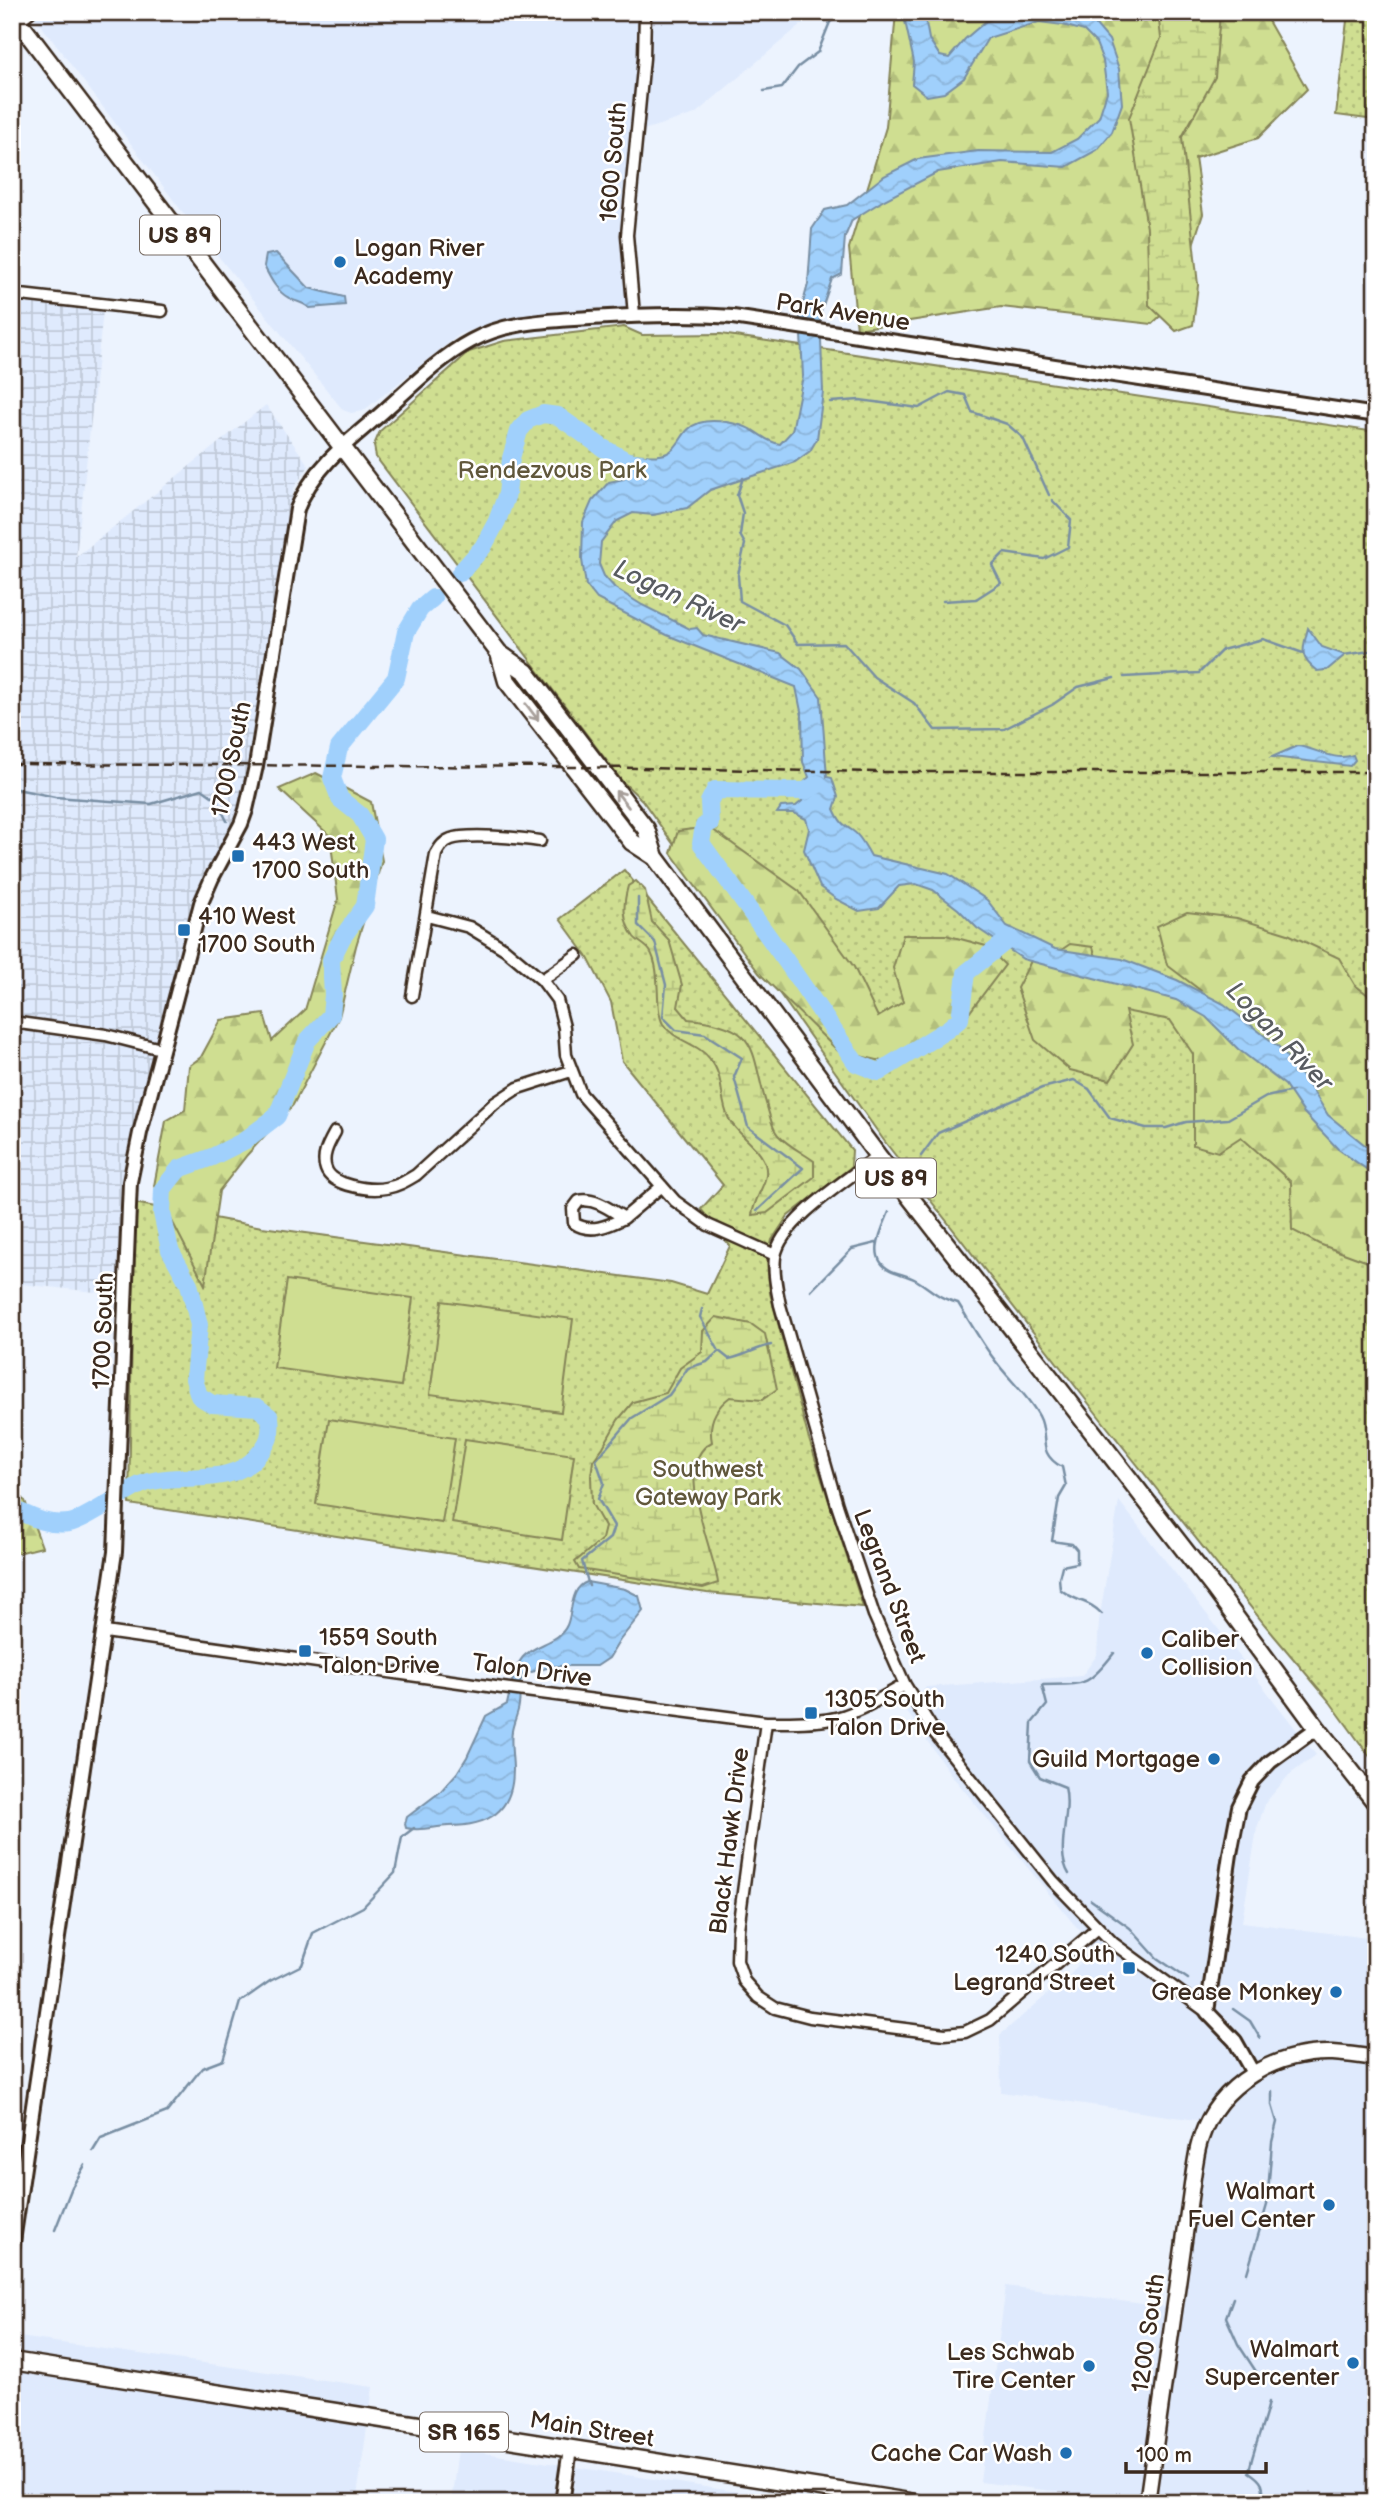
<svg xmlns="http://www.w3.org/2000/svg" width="1388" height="2515" font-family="'Balsamiq Sans',sans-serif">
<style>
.built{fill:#dfeafd}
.industrial{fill:url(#industrial-grid)}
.grass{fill:url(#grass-dots);stroke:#858458;stroke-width:2}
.forest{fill:url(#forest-firs);stroke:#858458;stroke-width:2}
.wetland{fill:url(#wetland-marsh);stroke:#858458;stroke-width:2}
.garden{fill:#cfde91;stroke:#858458;stroke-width:2}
.water{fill:url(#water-waves);stroke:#788ea3;stroke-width:2}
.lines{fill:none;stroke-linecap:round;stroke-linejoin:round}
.stream{stroke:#788ea3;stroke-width:2.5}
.river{stroke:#a0d0fc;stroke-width:18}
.minor-casing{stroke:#3b2a1e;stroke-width:15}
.tertiary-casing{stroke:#3b2a1e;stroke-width:18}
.secondary-casing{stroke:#3b2a1e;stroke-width:19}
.primary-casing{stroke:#3b2a1e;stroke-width:21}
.trunk-casing{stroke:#3b2a1e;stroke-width:21}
.minor{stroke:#fff;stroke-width:10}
.tertiary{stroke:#fff;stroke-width:12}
.secondary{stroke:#fff;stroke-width:14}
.primary{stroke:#fff;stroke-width:16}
.trunk{stroke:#fff;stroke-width:16}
.rail{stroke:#3b2a1e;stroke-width:2.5;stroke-dasharray:10 5;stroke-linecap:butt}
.oneway{stroke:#a79f9a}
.poi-dot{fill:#1f6fb2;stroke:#fff;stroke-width:2.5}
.labels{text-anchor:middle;stroke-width:5;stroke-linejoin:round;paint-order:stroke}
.shield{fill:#fff;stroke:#766a62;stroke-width:2}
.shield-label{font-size:23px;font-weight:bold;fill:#3b2a1e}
.street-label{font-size:24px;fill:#3b2a1e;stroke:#fff}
.poi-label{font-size:24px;fill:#3b2a1e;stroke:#fff;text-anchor:end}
.park-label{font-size:24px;fill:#60573b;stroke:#fff}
.water-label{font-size:26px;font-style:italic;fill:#595c61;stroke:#fff}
</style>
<defs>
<pattern id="industrial-grid" width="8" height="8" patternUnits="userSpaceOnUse" patternTransform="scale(1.75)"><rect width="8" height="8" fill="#dfeafd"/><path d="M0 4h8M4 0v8" fill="none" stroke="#c0c9d8"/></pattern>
<pattern id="grass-dots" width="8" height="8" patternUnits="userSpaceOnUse" patternTransform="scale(1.75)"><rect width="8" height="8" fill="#cfde91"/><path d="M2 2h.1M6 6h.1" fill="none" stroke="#b3bf7d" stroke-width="1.8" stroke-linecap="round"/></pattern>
<pattern id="forest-firs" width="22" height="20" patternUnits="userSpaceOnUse" patternTransform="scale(1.75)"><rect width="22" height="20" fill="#cfde91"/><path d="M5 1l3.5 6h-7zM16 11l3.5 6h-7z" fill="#b3bf7d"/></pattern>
<pattern id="wetland-marsh" width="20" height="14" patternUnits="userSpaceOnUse" patternTransform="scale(1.75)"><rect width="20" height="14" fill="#cfde91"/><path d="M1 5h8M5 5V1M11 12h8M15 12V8" fill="none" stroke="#b3bf7d"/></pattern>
<pattern id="water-waves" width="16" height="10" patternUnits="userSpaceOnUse" patternTransform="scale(1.75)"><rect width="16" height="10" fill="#a0d0fc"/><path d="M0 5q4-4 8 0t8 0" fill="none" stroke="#8bb3d8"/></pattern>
</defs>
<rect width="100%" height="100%" fill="#ecf3fe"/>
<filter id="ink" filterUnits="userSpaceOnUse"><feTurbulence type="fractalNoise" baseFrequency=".0143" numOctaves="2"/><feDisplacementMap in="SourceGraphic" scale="14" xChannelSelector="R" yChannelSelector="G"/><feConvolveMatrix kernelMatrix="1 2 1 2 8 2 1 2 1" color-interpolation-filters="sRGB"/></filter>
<g filter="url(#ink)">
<path class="built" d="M31,12h785l-121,102 -65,20 -2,175 -140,16 -28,9 -97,77 -12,2 -8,-3 -159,-196z
M1119,1501l197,254 -27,20 -23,27 -9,26 -15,94 134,17v564h-229l-167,-21 26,-196 175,23 22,-188 -202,-29 -1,-57 70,-60 24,-30 -21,-22 -124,-151 -42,-60 19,-25 156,-11 15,-21 2,-34z
M12,2336l361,51 -17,116h-344z
M458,2449l351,54h-358z"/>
<path class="industrial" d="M12,301l91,10 -27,246 190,-152 43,61 -15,22 -55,322 -36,68 -45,158 -35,133 -5,118 -23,5 -83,-9z"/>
<path class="grass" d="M1348,12h28v108l-40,-5z
M624,327l18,8 79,-1 655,98v1333l-46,-63 -65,-77 -161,-202 -219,-281 -243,-342 -20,-19 -246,-324 -2,-12 6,-14 89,-79 35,-11z
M624,870l228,280 -1,17 -63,49 -16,24 -5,22 3,31 38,143 55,171 -156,-14 -578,-89 5,-301 128,24 409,56 36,11 23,-48 -29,-37 22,-24 -101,-124 -11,-59 -24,-46 -27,-37z"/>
<path class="forest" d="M896,12h367l44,77 -49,49 -63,20 8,56 -29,89 -22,21 -151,-17 -144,22 -8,-81 37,-121z
M316,773l55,29 11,59 -26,85 -17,71 -46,88 -46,50 -28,36 -14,94 -51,-99 12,-65 19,-11 4,-44 12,-9 20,-37 43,-6 8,27 33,-31 33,-111 -8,-63 -51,-47z
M709,827l90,64 55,76 24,50 25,-15 -10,-34 10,-33h43l40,11 19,19 -48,64 -58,36 -61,-14 -79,-78 -88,-120 7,-22z
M1187,912l50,6 51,16 51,24 16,27 21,16v264l-57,-21 -27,-14 -1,-48 -50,-45 -23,15 -25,-7v-91l-23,-34 -45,-9 8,33 -23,36 -40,-10 -35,-30 -18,-52 14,-27 17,-2 22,-15 23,3 8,27 63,20 36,-4 -33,-25 -10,-39z
M12,1492l13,9 17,46 -24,6 -6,-3z"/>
<path class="wetland" d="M1158,12h62l-5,65 -33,60 16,148 -5,40 -17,6 -27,-26 -2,-77 -18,-110 32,-80z
M636,881l9,9 7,32 17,18 13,45 -4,22 10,12c75,7 61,31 80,91 2,7 5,20 10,25 9,10 25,18 36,26v16l-47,36 -15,2c2,-16 13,-29 14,-40 3,-24 -27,-37 -37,-56 -10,-19 -4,-42 -19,-60 -12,-16 -36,-18 -47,-35 -9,-16 -1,-54 -13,-73 -4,-6 -12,-9 -16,-14 -12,-16 -11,-33 -6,-51z
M716,1317l35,7 14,10 12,55 -15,11 -32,-3c-16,12 -22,26 -18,45 -41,21 2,107 6,141l-15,5 -124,-19 -4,-7 27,-23 3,-12 -13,-23 -1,-28 2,-15 10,-14 15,-27 15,-18 33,-9 14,-25 22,-16 1,-21z"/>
<path class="garden" d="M287,1280l126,18 -12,88 -127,-18z
M442,1301l131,18 -12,93 -131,-18z
M329,1419l126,19 -13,85 -126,-19z
M465,1439l109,16 -12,85 -110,-17z"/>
<path class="water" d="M903,12h21l5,27 11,17 9,2 16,-19 21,-18 28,-9h64l13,7 18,21 10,29 3,35 -10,28 -15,18 -31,17 -64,-5 -64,10 -54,28 -32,20 -7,17 -3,37 -10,5 -12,35 3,78 -6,47 -7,12 -15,11 -85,28 -23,18 -34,7 -20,-2 -16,8 -16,21 -2,22 5,12 11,12 27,17 48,24 7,-1 6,7 77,18 21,16 20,28 6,80 5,1 6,19 -4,12c6,13 8,15 19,22 8,5 13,17 18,25l77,18 39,26 20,26 48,23 67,10 55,21 47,24 55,43 34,44 15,24 48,39v22l-38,-27 -34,-36 -19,-28 -47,-36 -32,-32 -30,-17 -153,-41 -46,-31 -19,-19 -25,-19 -17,-6 -17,2 -20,22 -20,3 -23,-12 -16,-12 -16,-37 5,-21 -3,-10 -12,-6h-17l4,-6 15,-1 6,-5 -1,-15 8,-9 -6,-15 -1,-46 -6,-29 -129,-52 -70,-36 -11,-14 -4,-25 1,-38 9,-21 17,-19 15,-3 1,-8 -5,-9 6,-9c14,1 37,7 47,-4 10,-10 11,-21 26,-26 14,-5 41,0 53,7 11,6 15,12 28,14l12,-13 11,-55 -3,-62 8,-30 4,-55 13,-19 22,-5 37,-29 34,-17 60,-8 74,1 25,-13 22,-22 8,-25 -4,-31 -7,-18 -12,-12 -21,-6 -24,-3 -51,16 -24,40 -20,15 -17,3 -15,-12 2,-22z
M276,253l33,35 35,9 1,8 -35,3c-9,-7 -12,-5 -21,-10 -12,-6 -19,-20 -25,-32l2,-11z
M1308,628l14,19 23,8 -18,15 -10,1c-19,-14 -14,-22 -9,-43z
M1297,746c19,2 36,16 56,9l2,5 -5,6 -78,-9z
M587,1582l38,7 14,7 4,15 -23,29 -11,18 -12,8h-43l-30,8c-7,9 -3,20 -5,31 -1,9 -6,18 -7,26 -2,13 1,26 1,39 0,42 -25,56 -64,56 -15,0 -27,6 -43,2l-1,-4 2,-7 33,-25 17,-19 10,-16 19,-41 21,-12c4,-15 6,-35 16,-47 13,-14 36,-14 44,-32 6,-14 3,-37 20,-43z"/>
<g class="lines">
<path class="stream" d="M764,91l18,-3 16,-21 20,-15 12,-30 17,-10
M830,402l30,-2 59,8 30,-16 16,3 7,17 35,12 16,14 26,57
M743,478l-6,17 6,18 -3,22 5,9 -7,31 2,26 45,24 13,19 46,-1 30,34 40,26 21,27 69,-1 48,-24 26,-18 36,-9
M943,601l33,-2 25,-16 -9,-18 12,-12 40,6 24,-12 3,-27 -19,-20
M1344,655l32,-5
M1124,677l75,-4 23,-23 41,-11 40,14
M12,791l5,-2 38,8 96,7 51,-15 14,10 11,22
M638,898v27l17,17 11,43 -3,32 13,13 29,4 37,24 -8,19 14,50 55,41 -46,43
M921,1156l17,-23 104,-45 32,-8 15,9 21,29 36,10h20l20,-6 42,-3 38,-22 27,-6
M889,1212c-7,17 -23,46 1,58 8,4 17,5 26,10 18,11 20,17 42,23 12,19 23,39 36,56 14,20 33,35 45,57 11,20 -4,36 23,51l4,19 -7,12 -7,43 20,3 5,6v13l-15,3 -3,12 1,11c16,14 28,10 42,25
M811,1291l41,-42 24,-6
M702,1309l-2,8 19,34
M589,1586l-7,-25 28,-23 4,-12 -16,-27 6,-16 -8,-23 36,-42 37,-23 19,-27 19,-6 12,-11 10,8c15,-3 27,-11 42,-14
M1069,1874c-15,-24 3,-59 -4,-87l-25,-10 -10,-16 2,-38 15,-18 -5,-20c42,-1 45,3 72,-32
M1091,1900l39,28 27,30 31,21
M1233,2009l17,12 10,17
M93,2151l8,-13 66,-26 35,-44 21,-8 17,-58 30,-21 32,-16 11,-32 50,-26 32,-34 7,-36 12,-9
M55,2230l17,-43 13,-22
M1247,2273l20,-68 5,-63 5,-20 -5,-17v-14
M1233,2298l-7,19 12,27 19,29
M1262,2503c3,-17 1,-22 -13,-31 4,-24 15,-46 20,-70"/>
<path class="river" d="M460,573l23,-26 14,-26 10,-27 4,-36 8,-27 9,-11 15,-6 15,2 45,32 24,13 19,3
M818,784l-13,7 -90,-1 -6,12 1,21 -6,3 -3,17 85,118 70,102 23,9 69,-43 12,-10 6,-46 44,-35
M12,1508c19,9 35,18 57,15 14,-2 54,-30 71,-38 38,-16 88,5 117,-29 12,-13 15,-21 13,-39l-13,-10 -45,-3 -13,-8 -5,-17 5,-54 -10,-41 -19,-34 -8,-37 1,-24 16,-20 33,-12 32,-16 33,-25 30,-75 24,-26 2,-20 -2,-35 11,-22 23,-32 9,-67 -14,-24 -20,-16 -8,-21 7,-30 57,-70 10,-46 14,-23 13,-11"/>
<g class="minor-casing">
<path id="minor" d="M19,21l11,-9
M12,294l150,17
M634,315l-7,-80 17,-177 1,-46
M427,916l42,11 36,22 37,31 15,20 7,27 2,28 15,39 94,107 33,24 67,30
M542,980l35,-25
M412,996l24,-142c4,-7 7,-12 15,-15 16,-6 71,-1 89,2
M12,1022l94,13 55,14
M335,1132c-6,11 -14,24 -9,37 6,17 44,22 60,19 12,-2 20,-7 30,-13l79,-72 23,-15 53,-17
M878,1156c-28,22 -98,65 -103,101 -2,16 2,33 5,48l57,200 37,110 31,70 29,47 119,149 60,62 94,69
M624,1218c-16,8 -34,16 -50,5l-1,-14 6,-8c15,-4 32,9 45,17l38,-32
M105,1632l397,56 264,34c21,0 43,1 65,-3 26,-5 51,-22 74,-34
M766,1722l-28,207 -1,32 7,20 14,16 17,11 35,9 135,17 20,-2 25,-12 108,-92"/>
</g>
<g class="tertiary-casing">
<path id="tertiary" d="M1253,2073l-18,-32 -28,-29 23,-158 9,-47 13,-26 18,-19 47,-34
M12,2248l103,-696 15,-370 10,-49 61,-230 11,-25 29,-54 5,-14 10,-44 41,-257c15,-39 48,-65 79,-91 29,-25 61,-59 95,-77 36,-20 79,-20 119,-23 48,-3 95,-5 143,-1l643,98
M562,2503l8,-54"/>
</g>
<g class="secondary-casing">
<path id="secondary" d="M1147,2503l47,-333c2,-10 3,-22 7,-32 18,-55 76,-87 132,-85 14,1 29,3 43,5"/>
</g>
<g class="primary-casing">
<path id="primary" d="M12,2361l904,142"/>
</g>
<g class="trunk-casing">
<path id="trunk" d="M12,13l487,640 27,19 120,157 9,28
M499,653l8,28 125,161 23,15 223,299 336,432 103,140 59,75"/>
</g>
<use href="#minor" class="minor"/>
<use href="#tertiary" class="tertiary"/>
<use href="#secondary" class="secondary"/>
<use href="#primary" class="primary"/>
<use href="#trunk" class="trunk"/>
<path class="rail" d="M12,764l561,3 310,5h493"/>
</g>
<defs><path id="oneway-shaft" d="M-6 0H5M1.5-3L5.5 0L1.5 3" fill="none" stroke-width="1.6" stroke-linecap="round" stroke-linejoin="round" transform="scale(1.75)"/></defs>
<g class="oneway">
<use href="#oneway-shaft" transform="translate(532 712) rotate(53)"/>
<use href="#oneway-shaft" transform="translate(622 799) rotate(-128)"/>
</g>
</g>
<g class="poi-dot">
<circle cx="340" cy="262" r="7"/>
<rect x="231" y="849" width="14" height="14" rx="3.5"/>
<rect x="177" y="923" width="14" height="14" rx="3.5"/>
<rect x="298" y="1644" width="14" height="14" rx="3.5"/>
<circle cx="1147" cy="1653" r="7"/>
<rect x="804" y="1706" width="14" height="14" rx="3.5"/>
<circle cx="1214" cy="1759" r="7"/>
<rect x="1122" y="1961" width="14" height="14" rx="3.5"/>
<circle cx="1336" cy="1992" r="7"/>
<circle cx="1329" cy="2205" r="7"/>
<circle cx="1353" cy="2363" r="7"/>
<circle cx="1089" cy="2366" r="7"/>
<circle cx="1066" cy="2453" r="7"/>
</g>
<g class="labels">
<g class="shield">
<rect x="140" y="215.5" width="80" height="39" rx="5"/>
<rect x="856" y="1158.5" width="80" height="39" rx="5"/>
<rect x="420" y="2412.5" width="88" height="39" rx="5"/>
</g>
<g class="shield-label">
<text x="180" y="243">US 89</text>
<text x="896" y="1186">US 89</text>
<text x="464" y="2440">SR 165</text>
</g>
<g class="street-label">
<text transform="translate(613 162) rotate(-85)" y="8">1600 South</text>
<text transform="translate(843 312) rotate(9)" y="8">Park Avenue</text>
<text transform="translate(231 759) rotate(-78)" y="8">1700 South</text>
<text transform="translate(103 1331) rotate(-88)" y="8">1700 South</text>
<text transform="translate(890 1586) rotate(69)" y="8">Legrand Street</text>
<text transform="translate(532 1670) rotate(8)" y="8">Talon Drive</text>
<text transform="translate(729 1841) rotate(-83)" y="8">Black Hawk Drive</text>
<text transform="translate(1148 2333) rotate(-82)" y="8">1200 South</text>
<text transform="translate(592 2429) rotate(9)" y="8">Main Street</text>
</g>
<g class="poi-label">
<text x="354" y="256" text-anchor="start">Logan River<tspan x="354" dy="28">Academy</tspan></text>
<text x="252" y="850" text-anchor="start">443 West<tspan x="252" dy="28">1700 South</tspan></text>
<text x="198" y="924" text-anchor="start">410 West<tspan x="198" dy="28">1700 South</tspan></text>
<text x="319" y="1645" text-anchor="start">1559 South<tspan x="319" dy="28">Talon Drive</tspan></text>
<text x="1161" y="1647" text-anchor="start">Caliber<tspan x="1161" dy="28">Collision</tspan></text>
<text x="825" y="1707" text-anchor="start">1305 South<tspan x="825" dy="28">Talon Drive</tspan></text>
<text x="1200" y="1767">Guild Mortgage</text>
<text x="1115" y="1962">1240 South<tspan x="1115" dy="28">Legrand Street</tspan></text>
<text x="1322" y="2000">Grease Monkey</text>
<text x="1315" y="2199">Walmart<tspan x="1315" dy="28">Fuel Center</tspan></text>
<text x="1339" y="2357">Walmart<tspan x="1339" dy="28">Supercenter</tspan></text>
<text x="1075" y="2360">Les Schwab<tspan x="1075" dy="28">Tire Center</tspan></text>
<text x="1052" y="2461">Cache Car Wash</text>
</g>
<g class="park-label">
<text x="552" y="478">Rendezvous Park</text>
<text x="708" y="1477">Southwest<tspan x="708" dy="28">Gateway Park</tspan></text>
</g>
<g class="water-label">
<text transform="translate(679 596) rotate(25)" y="9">Logan River</text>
<text transform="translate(1280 1036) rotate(46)" y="9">Logan River</text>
</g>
</g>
<rect width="1388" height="2515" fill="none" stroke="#fff" stroke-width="42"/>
<rect x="21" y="21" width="1346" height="2473" fill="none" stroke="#3b2a1e" stroke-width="2.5" filter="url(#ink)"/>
<path d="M1126 2462v10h140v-10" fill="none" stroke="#3b2a1e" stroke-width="3.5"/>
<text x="1136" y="2462" font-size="21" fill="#3b2a1e" stroke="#ffffff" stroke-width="5" paint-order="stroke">100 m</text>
</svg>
